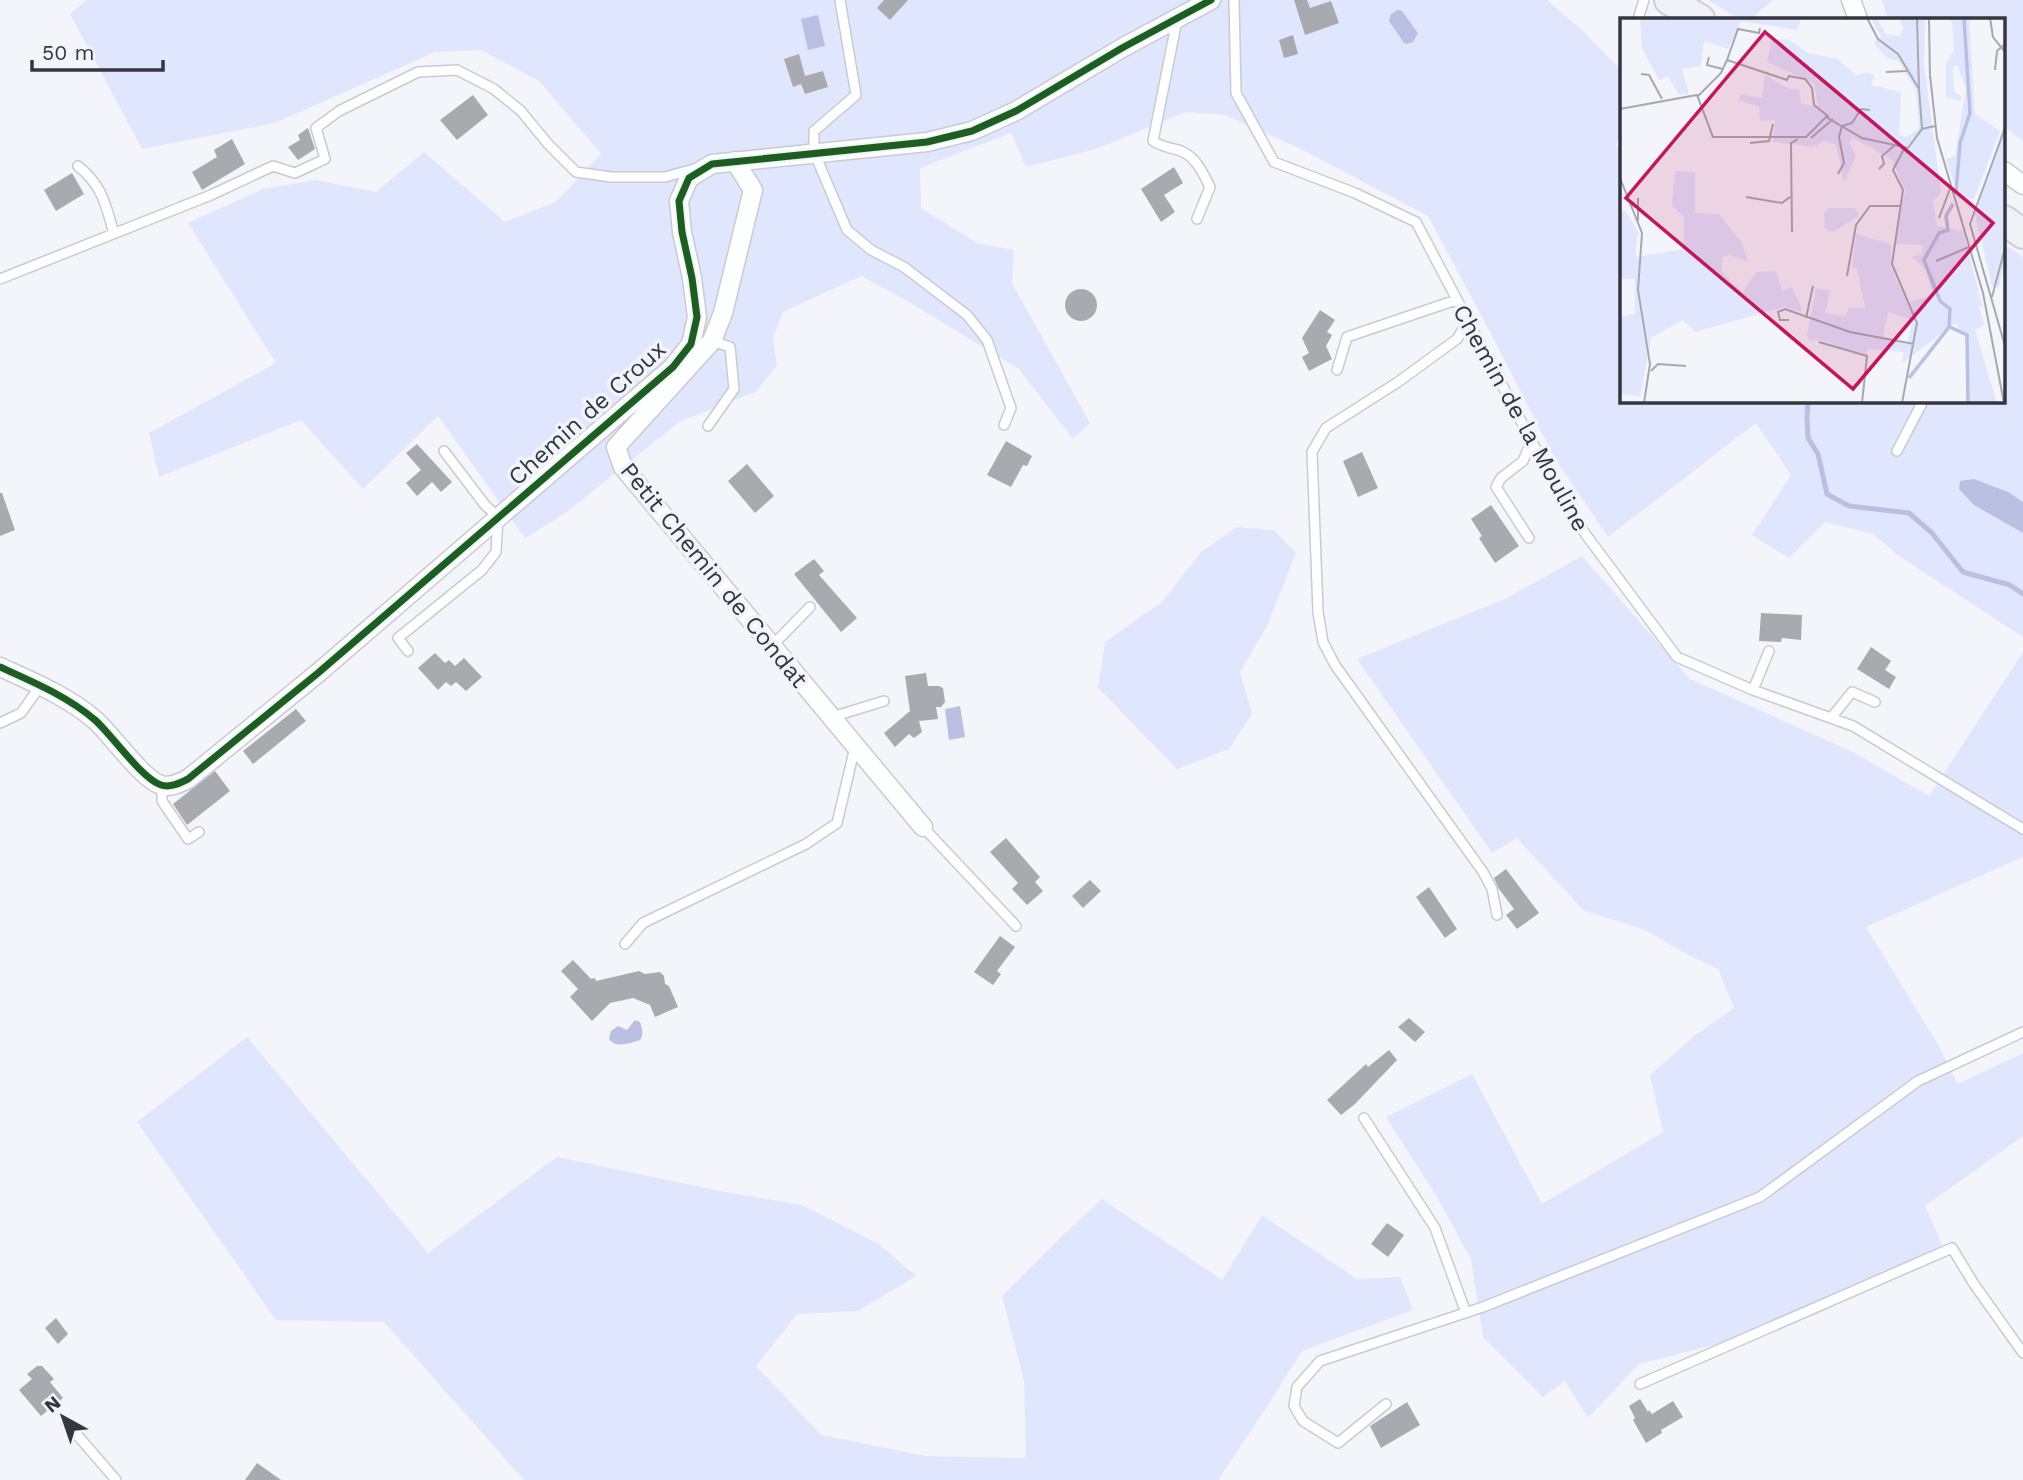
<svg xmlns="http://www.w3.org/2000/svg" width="2023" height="1480" font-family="'Work Sans',sans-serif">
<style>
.green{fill:#e0e6fd}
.water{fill:#b9c0e2}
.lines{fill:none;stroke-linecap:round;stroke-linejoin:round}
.stream{stroke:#b9c0e2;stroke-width:5}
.building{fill:#a8aaaf}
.lane-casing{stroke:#c9cbd0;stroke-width:12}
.street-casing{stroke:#c9cbd0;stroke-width:21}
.primary-casing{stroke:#cfcfd3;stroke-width:32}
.lane{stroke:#fdfefe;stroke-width:9}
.street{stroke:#fdfefe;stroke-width:18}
.primary{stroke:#f1f2f7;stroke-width:28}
.cycleway-casing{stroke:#f2f4fc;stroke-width:11}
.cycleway{stroke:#1b5e20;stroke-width:7}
.labels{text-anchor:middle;stroke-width:7;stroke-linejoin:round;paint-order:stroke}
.street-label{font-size:24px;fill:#35373f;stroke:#f2f4fc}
.inset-river{fill:none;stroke:#b9c0e2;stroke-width:3.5}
.inset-road{fill:none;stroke:#a8a9af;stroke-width:2}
.view{fill:#c2185b;fill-opacity:0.15;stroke:#c2185b;stroke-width:3.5}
.inset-edge{fill:none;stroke:#35373f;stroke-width:3.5}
</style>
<rect width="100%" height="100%" fill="#f4f5fa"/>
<path class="green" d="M87,0h1460l37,32 38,39v58l-6,17 6,5v250h382v-157l19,13v380l-124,-81 -26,-22 -48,-12 -36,36 -37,-23 39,-60 -35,-52 -148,114 -54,-80 -58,-114 -68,-127 -127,-67 -76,-34 -39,-3 -90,37 -70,18 -15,-34 -91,35 1,40 56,35 37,7 -2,33 78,140 -17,16 -54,-70 -110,-67 -48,-26 -78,36 -10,26 4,28 -22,26 -76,30 -115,92 -39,24 -87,-122 -75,73 -62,-69 -142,57 -10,-44 127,-70 -88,-140 75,-34 53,-9 60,12 48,-40 81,70 51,-20 45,-48 -62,-73 -58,-31 -46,2 -160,71 -133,26 -72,-135z
M1708,0h66l-24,19h-11z
M1882,0h141v141l-19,-14v-108h-116z
M1237,527l37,3 22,23 -29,73 -27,46 12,42 -23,35 -52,20 -79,-81 7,-46 57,-40 39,-50z
M1582,556l108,123 163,73 76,44 94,-144v205l-157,70 74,121 18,36 65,-31v83l-98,70 22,50 -168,72 -140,36 -51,54 -23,-37 -22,16 -60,-60 -12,-78 -34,-62 -51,-80 86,-43 70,130 121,-72 -13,-57 43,-38 41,-29 -16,-39 -33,-16 -40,-23 -62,-20 -66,-72 -25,15 -135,-194 150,-61z
M247,1037l181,216 129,-96 163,34 82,14 77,39 37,32 -58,35 -61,3 -41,52 65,69 104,21 101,2 -2,-77 -22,-85 62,-62 38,-35 120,81 40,-65 95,64 43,-2 13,33 -111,41 -40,63 -44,66h-694l-140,-158 -108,-2 -139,-198z"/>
<path class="water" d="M1398,10l4,1 16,22 -5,9 -6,2 -3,-1 -15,-22 2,-7z
M818,15l7,31 -17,4 -7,-31z
M1974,479l34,13 15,10v31l-49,-28 -15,-16 1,-8z
M960,706l5,31 -16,3 -4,-31z
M635,1020l5,2c2,7 4,12 0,18 -10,3 -24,9 -31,-1l2,-8 7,-5 9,4z"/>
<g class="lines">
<path class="stream" d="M1808,401l-1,17 1,20 10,16 9,40 22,12 60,7 23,20 31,39 47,13 13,9"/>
</g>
<path class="building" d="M884,0h24l-18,20 -13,-12z
M1294,0h13l3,8 21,-7 8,22 -34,12z
M1293,35l5,19 -14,4 -5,-18z
M799,54l6,22 18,-5 5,16 -23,7 -4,-10 -8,3 -9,-28z
M473,95l15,20 -31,25 -17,-20z
M308,128l7,21 -17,11 -10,-13 12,-7 -2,-5z
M232,139l13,25 -43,26 -10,-18 25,-15 -3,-7z
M1174,167l9,16 -19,12 11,17 -14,10 -20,-33z
M72,173l12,21 -28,17 -12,-21z
M1065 305a16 16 0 1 1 32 0a16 16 0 1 1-32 0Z
M1320,310l15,10 -8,12 5,3 -6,11 6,13 -23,12 -7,-14 7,-4 -7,-15z
M1006,441l26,15 -5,10 -4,-1 -12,22 -24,-12z
M417,444l35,38 -11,10 -9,-10 -15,14 -11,-13 15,-13 -15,-17z
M1362,452l16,36 -20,9 -15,-36z
M747,464l27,32 -19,17 -27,-32z
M0,493h2l13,37 -15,6z
M1491,505l28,41 -24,17 -16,-25 3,-2 -11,-17z
M814,559l10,12 -5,4 38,43 -16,14 -47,-58z
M1761,613l41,2 -1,25 -19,-2 -1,4 -22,-1z
M1871,647l20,14 -6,9 11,7 -7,12 -32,-20z
M435,653l10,10 4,-3 6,6 9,-8 18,19 -16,14 -10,-9 -5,4 -5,-4 -8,8 -20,-22z
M926,673l2,13h11l4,2 2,14 -4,5h-5l2,12 -19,2 3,11 -8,6 -5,-4 -14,13 -11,-14 26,-22 -5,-35z
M296,709l10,12 -53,43 -10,-13z
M215,771l15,20 -43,34 -14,-21z
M1006,838l34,39 -5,5 8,9 -16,14 -15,-16 6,-6 -28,-31z
M1506,869l33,44 -22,16 -11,-14 8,-6 -15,-20 -5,-11z
M1090,880l11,11 -18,17 -11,-12z
M1429,887l28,42 -12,9 -29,-41z
M1000,936l15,11 -18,24 4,3 -8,11 -19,-13z
M573,960l18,19 4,-1 1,3 43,-10 6,3 15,-2 4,4 1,8 4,2 9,21 -23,10 -5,-12 -17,-7 -23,5 -18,18 -22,-24 8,-8 -17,-18z
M1409,1018l16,14 -10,10 -17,-15z
M1389,1050l8,10 -42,44 -14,11 -14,-15 39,-36 2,3z
M1387,1223l17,12 -16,22 -17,-13z
M56,1318l12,16 -10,10 -13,-16z
M37,1366h5l12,13 -4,3 13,16 -22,18 -22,-26 13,-11 -5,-5z
M1640,1399l8,13 1,-2 3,4 21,-13 10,16 -22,13 1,3 -16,10 -13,-23 2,-2 -6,-12z
M1407,1402l13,23 -39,23 -11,-22z
M257,1463l24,17h-36z"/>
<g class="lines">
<g class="lane-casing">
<path id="lane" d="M840,0l16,95 -42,36v21l33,78 24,20 33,17 63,48 20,25 24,68 -7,17
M1234,0l2,93 38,69 81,31 61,29 153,290 108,145 76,33 100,36 170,103
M1638,19l6,-19
M1177,20l-24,121c11,7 17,6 28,10 15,6 22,22 29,36l-13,32
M78,166c25,20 27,38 36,67
M0,279l211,-84 62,-29 22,7 30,-14 -9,-31 23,-17 79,-39 39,-2 37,19 27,22 27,33 28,28 35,5h54l29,-8
M1467,322l-10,17 -59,43 -72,46 -14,24 6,160 5,30 12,23 148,207 9,17 5,26
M1337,370l10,-33 109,-37
M708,426l26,-37 -4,-42 -18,-6
M1897,451l26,-50
M1529,538l-33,-51 5,-9 22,-17 8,-19
M771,647l39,-40
M408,651l-10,-13 84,-68 14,-18 2,-35 -13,-12 -41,-54
M1753,690l16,-39
M832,717l52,-16
M1831,718l21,-26 23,10
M0,723l21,-10 20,-28
M162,786v15l26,38 11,-7
M923,827l93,99
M625,944l18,-21 163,-79 31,-21 18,-76
M1364,1118l71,110 31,85
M1640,1384l312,-136 22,36 49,69
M1386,1404l-48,39 -35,-22 -9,-15 3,-19 23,-26 163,-54 277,-110 158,-116 105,-49
M66,1422l50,58"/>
</g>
<g class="street-casing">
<path id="street" d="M1851,0l7,19
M735,161l18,29 -30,123 -11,28 -96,106 7,20 300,360
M2004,171l19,14
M0,667c33,15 67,29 95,53 17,15 47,59 66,65 9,3 19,-2 27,-6l130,-106 355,-306 18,-23 6,-27 -5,-39 -10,-46 -3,-31 10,-23 23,-14 215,-22 45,-11 44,-20 106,-63 89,-48"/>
</g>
<g class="primary-casing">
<path id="primary" d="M1669,0l31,19
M2004,220l19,14"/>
</g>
<use href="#lane" class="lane"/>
<use href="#street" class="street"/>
<use href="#primary" class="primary"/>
<g class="cycleway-casing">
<path id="cycleway" d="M0,667c33,15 67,29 95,53 17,15 47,59 66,65 9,3 19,-2 27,-6l130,-106 355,-306 18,-23 6,-27 -5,-39 -10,-46 -3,-31 10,-23 23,-14 215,-22 45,-11 44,-20 106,-63 89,-48"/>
</g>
<use href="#cycleway" class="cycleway"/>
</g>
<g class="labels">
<g class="street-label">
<text transform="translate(587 413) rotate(-42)" y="8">Chemin de Croux</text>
<text transform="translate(1521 418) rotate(61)" y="8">Chemin de la Mouline</text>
<text transform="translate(714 575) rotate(51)" y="8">Petit Chemin de Condat</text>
</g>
</g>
<g transform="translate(1620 18)">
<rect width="385" height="385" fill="#f4f5fa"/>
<path d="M20,0h161l-3,12 -57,-9 -13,28 -24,-8 -3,25 -19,3 7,25h-11l-10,-18 -9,4 -17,-32zM251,0h5l10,16 13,2 5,-8 -6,-10h27l-1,46 17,129 -8,8 4,25 26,5 19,74 -3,2 5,18 -9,5 22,73h-29v-63l-13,-17 -54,41 3,-12 -36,-3 -2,8 -45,-17 -11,1 -3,-6 9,-47 14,3 -5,22 20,3 4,-8h16l-8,-39 -5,-1 4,-34 35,10v24l16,35 26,-8 -8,-26 -13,-12 10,-3 1,-9 -28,-1 10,-53 -13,-31 -39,-22 -4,4 7,14 -12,26 -8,-38 -12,-3 -11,6 -40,-5 2,-22 -15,1 -1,-14 -21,-7 3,-6 21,4 3,-23 24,14h10l2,15 17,2 -4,-23 -47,-21 5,-22 16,-1 20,14 30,6 18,16 12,-3 7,4 -4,9 30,7 -2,43 8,2 12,-9 -3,-37 -18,-31 -9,-1 -13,-13 -2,-4 7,-5zM268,294l25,8 -6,24 -24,-6zM325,0h24l6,96 25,17 -26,68h-15l-13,-40 9,-3 11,-68 -9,-23 -4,2 1,25 7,4v5l-15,-4v-34l8,-12 -2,-29zM385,103v135l-6,32 -7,-2 -17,-71zM55,153l20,1v41l24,1 23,29 6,19 -17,-7 -9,2v14l10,12 11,9 13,-20 20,-1 6,20 10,-4 10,21 -1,4 -17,-5 -89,25 -12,-12 -32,18 -11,58 -20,-2v-78l15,-2v-35h-15v-68h6l12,21 -3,25 49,-8v-32l-12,-11zM209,190h26l4,8 -26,16 -8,-3 -1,-16z" fill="#e0e6fd" fill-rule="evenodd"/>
<path class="inset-river" d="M336,174l4,-49 10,-30 -6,-95M330,309l17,8 1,68M289,360l40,-51 1,-18 -10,-8 -16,-41 15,-27 9,-3 -2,-14 7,-12"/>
<path class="inset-road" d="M247,0l11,21 20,15 21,35 3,39M297,0l2,71M309,0l1,61M370,0l3,19 12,15M89,39l-2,8 16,4M107,42l11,-31 21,4 1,-5M375,52l2,-19 8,-7M266,54l21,-1M21,56l8,1 13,24M310,57l7,63 46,155 21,110M78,78l23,-23 6,-13 60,20 2,-4 16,3 7,9 2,17 15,12M0,91l77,-14 16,42h93l20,-20 36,21 46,10 14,-19 13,-3M385,110l-35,96 35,122M191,120l22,-19M130,125l19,-2 4,-17M259,151l5,-5 -2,-8 13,-11M218,156l6,-11 -5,-26 3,-11 10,-3 9,-14 9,1M0,160l22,55 -4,57 12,74 -6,39M126,179l36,6 8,-6M319,200l12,-32M18,203v-23M172,214l-1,-89 7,-4M316,243l33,-14M227,258l9,-51 14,-19h30M372,279l13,-49M186,300l7,-32M169,302h-9l-2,-8 7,-3 65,23 64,12M199,324l48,14 -5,47M31,353l7,-7 28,2M282,385l15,-80 -25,-59 11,-74 -10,-20 12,-23"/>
<path class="view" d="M145,14l228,191 -140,166 -227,-191z"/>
<rect width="385" height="385" class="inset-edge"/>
</g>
<g transform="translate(63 1417) rotate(320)" stroke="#f2f4fc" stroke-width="5" paint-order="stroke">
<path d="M0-5L12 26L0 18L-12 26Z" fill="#35373f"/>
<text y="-10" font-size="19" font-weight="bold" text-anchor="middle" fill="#35373f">N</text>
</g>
<path d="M32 60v10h131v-10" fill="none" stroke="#35373f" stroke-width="3.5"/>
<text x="42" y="60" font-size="21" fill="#35373f" stroke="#f2f4fc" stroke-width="5" paint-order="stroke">50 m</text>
</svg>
